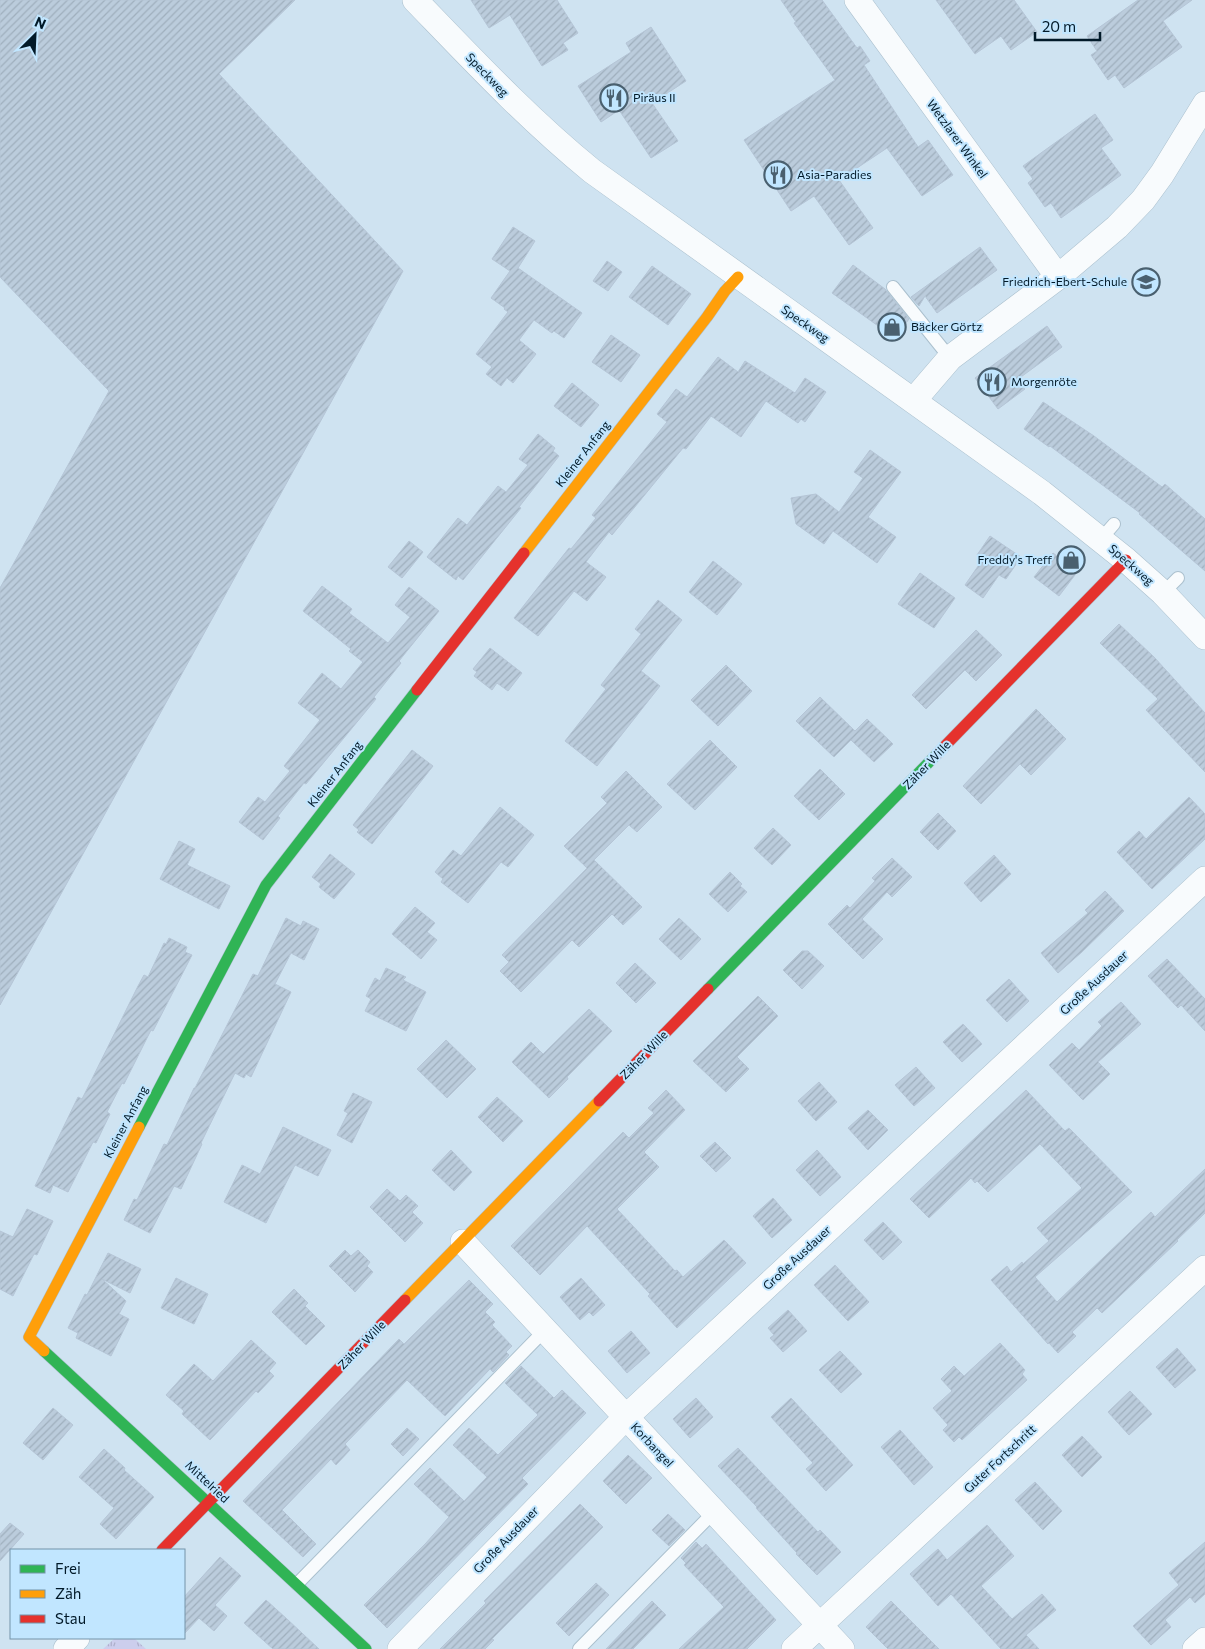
<svg xmlns="http://www.w3.org/2000/svg" width="1205" height="1649" font-family="Commissioner,sans-serif">
<style>
.grass{fill:url(#grass-tufts)}
.building{fill:url(#building-hatch);stroke:#b5c5d6}
.lines{fill:none;stroke-linecap:round;stroke-linejoin:round}
.lane-casing{stroke:#abc0ce;stroke-width:14}
.street-casing{stroke:#abc0ce;stroke-width:26}
.fast-casing{stroke:#abc0ce;stroke-width:12}
.slow-casing{stroke:#abc0ce;stroke-width:12}
.jam-casing{stroke:#abc0ce;stroke-width:12}
.lane{stroke:#f8fbfd;stroke-width:12}
.street{stroke:#f8fbfd;stroke-width:25}
.fast{stroke:#30b455;stroke-width:11}
.slow{stroke:#ff9f0a;stroke-width:11}
.jam{stroke:#e5322d;stroke-width:11}
.labels{text-anchor:middle;stroke-width:4;stroke-linejoin:round;paint-order:stroke}
.street-label{font-size:12px;fill:#021a29;stroke:#c1e6ff}
.poi-label{font-size:12px;fill:#021a29;stroke:#c1e6ff;text-anchor:start}
</style>
<defs>
<pattern id="grass-tufts" width="24" height="20" patternUnits="userSpaceOnUse" patternTransform="scale(1.25)"><rect width="24" height="20" fill="#ccceed"/><path d="M3 7l-1-3M5 7V3M7 7l1-3M15 17l-1-3M17 17v-4M19 17l1-3" fill="none" stroke="#aeb0cb"/></pattern>
<pattern id="building-hatch" width="6" height="6" patternUnits="userSpaceOnUse" patternTransform="scale(1.25)"><rect width="6" height="6" fill="#bbccdc"/><path d="M-1 1l2-2M0 6l6-6M5 7l2-2" fill="none" stroke="#9fafbd"/></pattern>
</defs>
<rect width="100%" height="100%" fill="#cfe3f1"/>
<path class="grass" d="M115,1638h19l12,11h-43z"/>
<path class="building" d="M0,0h295l-76,74 184,197 -403,734v-417l109,-197 -109,-114z
M471,0h86l21,33 -15,10 5,7 -26,16 -32,-51 -21,13z
M781,0h41l35,48 3,-2 10,15 -6,4 54,82 10,-7 25,35 -31,21 -35,-48 -48,32 34,48 -24,17 -35,-49 -23,15 -47,-71 91,-60 -41,-57 2,-1z
M936,0h78l23,32 -26,18 -10,-14 -26,18z
M1138,0h54l-29,21 19,26 -58,41 -9,-13 -7,5 -17,-25 6,-4 -10,-15z
M651,27l35,54 -34,22 26,38 -27,17 -32,-48 -18,12 -23,-36 53,-34 -5,-9z
M1095,114l18,26 -12,8 20,27 -60,43 -10,-15 -6,4 -17,-24 5,-4 -10,-13z
M513,227l22,14 -17,27 64,45 -18,25 -10,-7 -2,2 -18,-13 -15,20 17,14 -23,29 -6,-5 -6,8 -15,-12 6,-7 -16,-13 32,-42 -4,-3 1,-1 -14,-10 19,-27 -18,-12z
M980,247l17,23 -60,43 -12,-17 -6,10 -8,-9z
M607,261l15,11 -14,19 -15,-10z
M853,265l32,24 24,30 -14,19 -63,-45z
M652,266l39,28 -23,31 -39,-28z
M1047,326l15,21 -48,35 11,7 -27,20 -23,-31z
M611,335l29,20 -19,27 -29,-20z
M718,357l20,15 7,-11 50,32 10,-15 21,14 -21,30 -4,-3 -3,4 -32,-22 -25,36 -30,-21 -25,33 -3,-1 -71,87 -3,-3 -23,30 20,15 -19,24 -13,-10 -36,45 -24,-18 55,-70 2,1 25,-31 -4,-3 75,-93 -10,-8 19,-25 11,8z
M572,383l27,22 -18,22 -27,-21z
M1043,402l51,34 68,51 3,-3 40,35v52l-66,-57 1,-1 -90,-67 -1,1 -25,-18z
M538,434l17,14 -2,3 6,5 -40,51 2,1 -58,72 -5,-4 -2,4 -29,-23 31,-39 9,7 31,-39 8,6 22,-27 -9,-6z
M870,450l31,22 -33,45 28,20 -19,26 -44,-32 -9,13 -28,-20 -5,-26 25,-4 23,18 24,-34 -9,-6z
M990,536l31,21 -15,22 -7,-4 -16,23 -18,-13 18,-26 -6,-4z
M409,541l14,11 -21,26 -14,-11z
M1053,553l25,18 -19,25 -25,-19z
M713,561l29,23 -25,31 -28,-23z
M920,573l35,25 -21,30 -36,-24z
M322,586l30,23 -3,4 39,30 22,-26 -15,-12 14,-18 30,24 -40,50 2,2 -27,34 2,2 -70,85 -2,-1 -26,33 2,2 -17,22 -24,-18 19,-25 7,5 25,-31 -6,-5 36,-46 -22,-17 24,-30 19,16 22,-27 -14,-11 2,-2 -48,-38z
M658,600l24,20 -41,51 19,15 -63,80 -32,-25 41,-52 -5,-4 40,-51 -6,-5z
M1119,624l35,33 51,56v59l-59,-62 12,-11 -58,-56z
M976,630l26,25 -26,26 -11,-11 -39,39 -14,-14z
M490,648l32,25 -14,18 -11,-8 -5,7 -18,-14 3,-4 -4,-3z
M726,665l26,26 -34,35 -27,-26z
M820,697l35,34 12,-12 26,25 -19,18 -23,-22 -17,17 -38,-36z
M1036,709l30,30 -35,36 -11,-11 -39,40 -18,-18z
M710,740l27,27 -42,43 -28,-26z
M412,750l21,16 -61,78 -15,-12 2,-2 -6,-5z
M820,769l25,25 -26,26 -25,-24z
M626,771l36,36 -25,25 -8,-7 -35,35 48,47 -19,18 -11,-11 -33,33 -7,-7 -51,52 -21,-21 9,-9 -7,-7 85,-87 -23,-22 43,-43 -6,-6z
M1189,797l16,17v25l-53,50 -35,-37 22,-21 7,8z
M500,807l34,28 -26,32 -7,-5 -33,41 -27,-21 2,-3 -8,-7 18,-22 8,6z
M938,813l18,18 -18,19 -18,-18z
M773,828l18,17 -19,20 -18,-17z
M179,841l16,8 -8,16 43,21 -11,23 -59,-30z
M330,854l25,20 -21,25 -15,-12 2,-3 -9,-7z
M994,855l17,19 -30,28 -17,-19z
M892,858l20,19 -20,20 -5,-5 -25,27 21,20 -20,20 -35,-35 19,-19 3,3 25,-27 -3,-3z
M730,872l12,12 -2,2 7,6 -19,20 -19,-18z
M1105,891l19,20 -42,41 -24,21 -17,-20 47,-40 -3,-3z
M415,907l20,16 -8,9 10,8 -16,19 -29,-25z
M286,918l15,8 2,-5 16,8 -15,31 -13,-7 -16,31 16,8 -40,85 -5,-3 -2,4 -9,-5 -34,70 1,1 -21,45 -7,-3 -24,47 -26,-13 10,-21 3,1 27,-56 3,1 27,-57h1l58,-114 5,2z
M679,918l22,21 -20,21 -22,-21z
M169,938l18,9 -2,5 7,3 -39,76 -2,-1 -27,54 -2,-1 -15,29 3,2 -14,29 -3,-1 -25,50 -15,-7 -3,8 -15,-7 43,-89 4,2 3,-6 53,-107 6,-11 4,2 16,-34 2,1z
M802,951h6l16,15 -22,23 -19,-19z
M1167,959l38,40v32l-24,-26 -3,3 -30,-32z
M635,963l21,20 -20,20 -20,-20z
M386,968l20,9 -3,3 23,12 -20,39 -41,-20 6,-12 -5,-3 9,-18 5,3z
M1009,979l20,22 -22,21 -21,-22z
M758,996l20,20 -41,41 12,12 -23,23 -33,-31z
M1121,1002l20,22 -43,38 12,12 -27,26 -34,-35 23,-22 7,7 23,-24 -4,-4z
M589,1009l23,22 -45,46 1,2 -19,19 -37,-36 19,-20 12,12z
M963,1024l19,20 -20,18 -19,-20z
M446,1040l30,29 -29,29 -30,-29z
M916,1067l19,21 -21,18 -19,-21z
M819,1082l18,20 -21,19 -18,-20z
M666,1090l19,20 -41,42 15,15 -42,42 58,62 2,-1 6,7 41,-37 22,23 -69,65 -29,-32 2,-2 -63,-68 -47,49 -29,-29 112,-114 6,6 25,-25 -6,-5z
M1026,1090l39,41 4,-3 63,64 -97,85 22,25 94,-90 4,5 50,-48v44l-28,27 1,1 -76,72 -5,-5 -25,24 4,4 -18,17 -9,-10 -1,1 -57,-64 16,-14 4,6 11,-10 1,2 26,-23 -12,-13 45,-40 -42,-44 -52,48 -11,-11 -2,2 -4,-5 -42,40 -19,-19z
M353,1093l19,9 -20,41 -15,-8 11,-22 -4,-2z
M497,1097l26,24 -20,21 -25,-25z
M868,1110l20,20 -20,20 -20,-22z
M283,1127l48,23 -13,26 -23,-11 -29,58 -42,-21 18,-37 18,9z
M715,1142l16,16 -15,14 -16,-16z
M451,1150l21,22 -18,19 -22,-21z
M817,1150l24,27 -21,19 -24,-26z
M387,1189l13,12 6,-6 12,11 -6,6 11,11 -18,19 -35,-35z
M773,1198l19,22 -20,18 -19,-22z
M27,1209l26,12 -16,34 -3,-1 -21,42 -13,-7v-58l13,6z
M883,1222l19,20 -19,18 -19,-20z
M345,1250l6,6 7,-6 12,12 -3,4 6,6 -18,20 -26,-26z
M108,1253l33,16 -11,24 -28,-14 24,22 -7,13 10,5 -18,37 -35,-18 2,-5 -10,-5 17,-34 2,1z
M835,1265l34,37 -21,19 -34,-36z
M176,1278l32,16 -14,30 -33,-16z
M581,1278l24,27 -12,11 -4,-4 -9,8 -20,-23z
M469,1280l24,24 -8,8 10,10 -3,3 20,21 -6,6 3,3 -16,17 -3,-3 -45,47 -38,-36 -62,64 5,6 -14,15 -5,-6 -49,51 34,34 -13,13 -60,-56 156,-162 5,5z
M294,1289l14,14 -3,3 20,20 -19,19 -34,-33z
M788,1310l19,21 -24,21 -13,-14 4,-3 -6,-7z
M631,1331l19,22 -23,20 -19,-22z
M251,1340l25,23 -7,8 5,5 -16,17 -2,-2 -46,49 -28,-26 2,-3 -18,-16 28,-31 19,17z
M1000,1343l25,27 -3,4 5,6 -65,60 -3,-3 -5,5 -11,-12 5,-5 -15,-17 19,-17 -11,-12 13,-13 10,10z
M1177,1348l19,22 -21,18 -19,-21z
M840,1351l22,23 -21,19 -22,-23z
M521,1366l33,32 8,-8 24,23 -64,65 6,6 -141,144 -23,-23 62,-62 23,-26 -35,-33 16,-16 34,33 23,-24 -34,-32 16,-17 29,27 40,-40 -33,-32z
M1130,1391l22,23 -23,21 -21,-23z
M696,1398l17,19 -23,21 -17,-19z
M791,1398l62,67 -27,26 -20,-22 7,-6 -42,-46z
M53,1408l20,17 -30,35 -20,-17z
M407,1428l12,11 -16,17 -12,-12z
M900,1430l33,37 -19,18 -33,-38z
M1082,1436l20,21 -20,20 -20,-22z
M738,1448l80,84 2,-2 21,22 -24,23 -21,-21 1,-1 -41,-45 1,-1 -39,-41z
M104,1449l21,19 -1,2 30,27 -38,42 -16,-15 14,-16 -35,-31z
M628,1455l24,23 -26,26 -23,-23z
M1035,1482l27,29 -19,19 -28,-30z
M580,1504l23,23 -111,112 2,1 -9,9h-45l46,-46 -2,-2z
M668,1514l17,16 -16,16 -17,-16z
M10,1523l14,11 -24,27v-27z
M987,1525l27,31 -33,30 31,33 30,-25 14,16 -30,25 13,14h-38l-50,-55 -13,12 -28,-32 28,-25 9,11z
M696,1542l6,6 4,-4 70,76 -29,29h-68l45,-42 -40,-42 2,-2 -5,-5z
M1205,1542v52l-10,9 -5,-6 -25,23 6,7 -20,18 -18,-19 46,-41 -10,-12z
M220,1557l21,19 -26,29 12,11 -13,15 -15,-13 -15,16v-37z
M596,1583l13,12 -40,41 -13,-13z
M266,1600l21,19 32,30h-46l-29,-26z
M652,1601l14,14 -33,34h-27z
M891,1601l48,48h-51l-22,-22z"/>
<g class="lines">
<g class="lane-casing">
<path id="lane" d="M893,287l57,71
M1101,539l13,-15
M1163,593l15,-15
M297,1584l248,-254
M579,1649l135,-137"/>
</g>
<g class="street-casing">
<path id="street" d="M415,0c57,59 113,119 177,171l450,322 84,67 37,33 42,44
M857,0l201,277
M914,400l36,-42 108,-81 59,-50 26,-27 19,-26 43,-70
M463,1242l379,407
M66,1649l11,-11
M400,1649l226,-232 579,-538
M794,1649l411,-381
M1195,1649l10,-9"/>
</g>
<g class="fast-casing">
<path id="fast" d="M708,989l229,-235
M139,1127l127,-242 151,-195
M44,1351l322,298"/>
</g>
<g class="slow-casing">
<path id="slow" d="M524,553l183,-236 18,-26 13,-14
M405,1300l194,-199
M44,1351l-15,-14 110,-210"/>
</g>
<g class="jam-casing">
<path id="jam" d="M417,690l107,-137
M937,754l189,-194
M599,1101l109,-112
M162,1550l243,-250"/>
</g>
<use href="#lane" class="lane"/>
<use href="#street" class="street"/>
<use href="#fast" class="fast"/>
<use href="#slow" class="slow"/>
<use href="#jam" class="jam"/>
</g>
<defs>
<g id="restaurant-ring" transform="scale(1.4375)"><circle r="9.5" fill="#c1e6ff" stroke="#4a606f" stroke-width="1.5"/><path d="M-5-6h1v4h1v-4h1v4h1v-4h1v5L-1.5 .5V6h-2V.5L-5-1ZM5-6V6H3V1.5H1.5Q1.5-4 5-6Z" fill="#4a606f"/></g>
<g id="school-ring" transform="scale(1.4375)"><circle r="9.5" fill="#c1e6ff" stroke="#4a606f" stroke-width="1.5"/><path d="M0-5L7-2L0 1L-7-2ZM-4 1L0 2.5L4 1V4Q0 6-4 4Z" fill="#4a606f"/></g>
<g id="shop-ring" transform="scale(1.4375)"><circle r="9.5" fill="#c1e6ff" stroke="#4a606f" stroke-width="1.5"/><path d="M-5-2.5h2.3a2.7 3.5 0 0 1 5.4 0H5L5.5 6h-11ZM-1.5-2.5h3a1.5 2.3 0 0 0-3 0Z" fill="#4a606f"/></g>
</defs>
<g fill-rule="evenodd">
<use href="#restaurant-ring" x="614" y="98"/>
<use href="#restaurant-ring" x="778" y="175"/>
<use href="#school-ring" x="1146" y="282"/>
<use href="#shop-ring" x="892" y="327"/>
<use href="#restaurant-ring" x="992" y="382"/>
<use href="#shop-ring" x="1071" y="560"/>
</g>
<g class="labels">
<g class="street-label">
<text transform="translate(487 75) rotate(46)" y="4">Speckweg</text>
<text transform="translate(957 139) rotate(54)" y="4">Wetzlarer Winkel</text>
<text transform="translate(805 324) rotate(35)" y="4">Speckweg</text>
<text transform="translate(583 454) rotate(-52)" y="4">Kleiner Anfang</text>
<text transform="translate(1131 565) rotate(41)" y="4">Speckweg</text>
<text transform="translate(927 765) rotate(-46)" y="4">Zäher Wille</text>
<text transform="translate(335 774) rotate(-52)" y="4">Kleiner Anfang</text>
<text transform="translate(1094 983) rotate(-43)" y="4">Große Ausdauer</text>
<text transform="translate(644 1055) rotate(-46)" y="4">Zäher Wille</text>
<text transform="translate(126 1122) rotate(-62)" y="4">Kleiner Anfang</text>
<text transform="translate(797 1258) rotate(-43)" y="4">Große Ausdauer</text>
<text transform="translate(362 1345) rotate(-46)" y="4">Zäher Wille</text>
<text transform="translate(652 1445) rotate(47)" y="4">Korbangel</text>
<text transform="translate(1000 1459) rotate(-43)" y="4">Guter Fortschritt</text>
<text transform="translate(207 1482) rotate(43)" y="4">Mittelried</text>
<text transform="translate(506 1540) rotate(-46)" y="4">Große Ausdauer</text>
</g>
<g class="poi-label">
<text x="633" y="102">Piräus II</text>
<text x="797" y="179">Asia-Paradies</text>
<text x="1127" y="286" text-anchor="end">Friedrich-Ebert-Schule</text>
<text x="911" y="331">Bäcker Görtz</text>
<text x="1011" y="386">Morgenröte</text>
<text x="1052" y="564" text-anchor="end">Freddy's Treff</text>
</g>
</g>
<rect x="10" y="1549" width="175" height="90" fill="#c1e6ff" stroke="#7594a9"/>
<rect x="20" y="1565" width="25" height="8" fill="#30b455" stroke="#7594a9"/>
<text x="55" y="1574" font-size="15" fill="#021a29">Frei</text>
<rect x="20" y="1590" width="25" height="8" fill="#ff9f0a" stroke="#7594a9"/>
<text x="55" y="1599" font-size="15" fill="#021a29">Zäh</text>
<rect x="20" y="1615" width="25" height="8" fill="#e5322d" stroke="#7594a9"/>
<text x="55" y="1624" font-size="15" fill="#021a29">Stau</text>
<g transform="translate(35 35) rotate(24)" stroke="#c1e6ff" stroke-width="4" paint-order="stroke">
<path d="M0-4L9 19L0 12L-9 19Z" fill="#021a29"/>
<text y="-8" font-size="14" font-weight="bold" text-anchor="middle" fill="#021a29">N</text>
</g>
<path d="M1035 32v8h65v-8" fill="none" stroke="#021a29" stroke-width="2.5"/>
<text x="1042" y="32" font-size="15" fill="#021a29" stroke="#c1e6ff" stroke-width="4" paint-order="stroke">20 m</text>
</svg>
